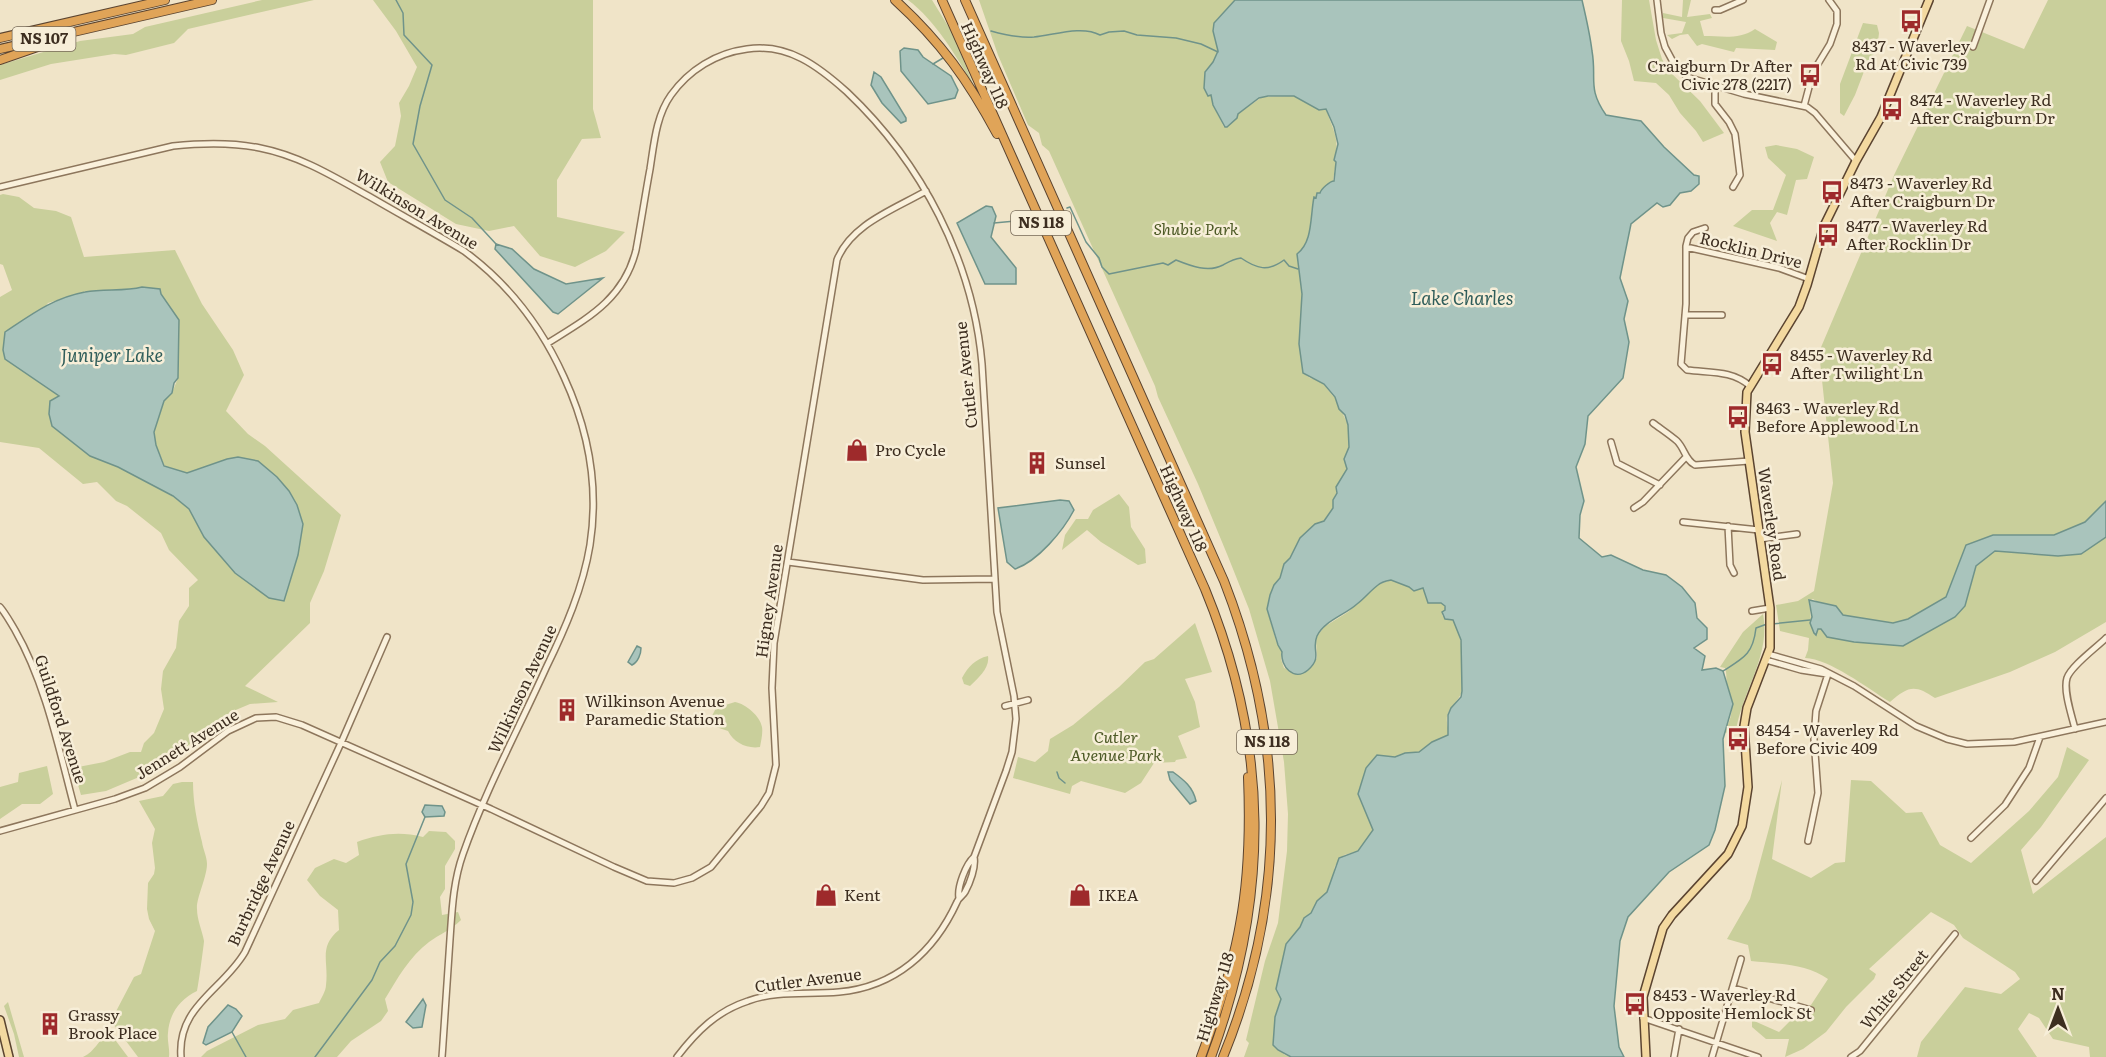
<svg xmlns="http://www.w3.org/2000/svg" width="2106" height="1057" font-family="Literata,serif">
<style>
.green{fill:#c9cf9b;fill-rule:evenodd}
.water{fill:#a9c4bc;stroke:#6f938a;stroke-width:1.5}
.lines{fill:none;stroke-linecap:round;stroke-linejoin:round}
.stream{stroke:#6f938a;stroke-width:1.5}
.minor-casing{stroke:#8d765c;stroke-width:8}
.major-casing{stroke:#5b4430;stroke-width:10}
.highway-casing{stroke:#5b4430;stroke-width:10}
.minor{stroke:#faf1dc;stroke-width:5}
.major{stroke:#f3d9a0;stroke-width:7}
.highway{stroke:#e0a458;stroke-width:8}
.labels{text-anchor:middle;stroke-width:5;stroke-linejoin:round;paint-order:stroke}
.shield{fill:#f7eed8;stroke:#756857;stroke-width:1.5}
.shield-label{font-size:15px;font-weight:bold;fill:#3d2e20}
.poi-label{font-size:16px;fill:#3d2e20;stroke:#f7eed8;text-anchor:start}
.street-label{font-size:16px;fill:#3d2e20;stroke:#f7eed8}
.park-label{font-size:16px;font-style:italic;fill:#4d5a26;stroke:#f7eed8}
.water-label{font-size:18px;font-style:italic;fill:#2f5d5a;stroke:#f7eed8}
</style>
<rect width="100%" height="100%" fill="#f0e4c8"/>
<path class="green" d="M262,0h52l-126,29 -14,14 -48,12 -12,-1 -63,10 -51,16v-15l80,-24 53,-7 12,-7z
M373,0h220v109l8,29 -19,1 -25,41v37l68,15 -19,19 -31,16 -35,-11 -26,-30 -25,5 -33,-7 -68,-42 -8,-20 15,-16 6,-30 -2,-13 10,-17 8,-19 -21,-36z
M908,0h24l21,34 20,50c-18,-29 -37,-63 -65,-84z
M979,0h256l-18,19 -4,12 5,20 -5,11 -8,9 -1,17 4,8 3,-1 2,10 11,22h3l11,-13 24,-17 32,-1 25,14 7,-1c6,19 15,31 8,51l2,2 -3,18 2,1c-5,1 -13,7 -15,12h-2l-2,5 -2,-1c-5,19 0,44 -17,57l5,40 -3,46 4,33 7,5 11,3 12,15 2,1 13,28 1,22 -5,12 3,10 -11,18 1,5 -4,8v8l-6,8 -4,6 -8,2 -13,12 -12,22 -6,5 -4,15 -10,16 -3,15 9,32 6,11 -1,7 3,9 14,6 11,-5 8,-11 -1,-20 8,-11 24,-15 29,-27 14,-5 18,7 5,4 9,-3 5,15h13l3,2 1,4 -3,6 3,4 8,1c12,21 9,47 9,71 -3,11 -17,18 -15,31 0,4 2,7 2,10l-2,4 -15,6 -13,10 -14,1 -10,4 -18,-2 -11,13 -8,26 15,36 -15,21 -14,4 -9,11 -3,14 -5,12 -10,9 -6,12 -7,5 -4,9 -14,17 -10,45 5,10 -6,18 -2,28 12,10 6,2h-47l5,-14 -3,-3 19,-79 13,-38 9,-72 1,-37 -4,-52 -14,-81 -21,-72 -22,-55 -29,-70 -40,-87 -3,-11 -106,-235 -7,-6 -3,-12 -11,-8 -30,-70z
M1622,0h27l7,40 6,19 7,12 31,30 24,32 -21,9 -7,-11 -16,-18 -11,-18 -13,-12 -22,-2 -5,-20 -8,-20z
M1683,0h8l-4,17 23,-3 2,4 -12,3 4,15c18,0 35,4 51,-7l22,13 -2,8 -39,-2 -2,4 -32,-8 -5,2 -9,-12 -8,1 -8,4 -5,-4 15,-2 4,-11 -23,-4v-5l19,4z
M2048,0h58v501l-21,21 -31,13 -88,10 -20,52 -38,22 -15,4 -50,-8 -7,-9 -17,-3 -6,-4 -4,2c2,12 1,23 6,34l3,-6 4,-1 32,14 111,-36 11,-40 19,-15 63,5 22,-2 26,-17v85l-51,30 -45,20 -75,26c-20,-14 -27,-12 -45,4 -23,-14 -60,-43 -85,-44l3,-8 1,-12 -29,-7 -4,-26 22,-4 16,-10 19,-108 -14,-131 76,-179 72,-147 57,23z
M1863,23l14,2 2,8 -2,17 -9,11 -13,34 -11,21 -4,-3v-29z
M1776,145l21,4 17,8 -7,22 -11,1 -9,35 -10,-3 -7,11 7,18 -44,-15 19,-16h21l13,-35 -18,-17 -3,-11z
M3,194l16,3 15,11 22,3 15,6 13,40 91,-7 27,54 31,46 11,25 -18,36 22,23 17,12 76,69 -17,56 -14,32v20l-65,63 33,16 -28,2 -19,8 -73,57 -52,22 -25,4 -8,-27 31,-6 26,-10h11l3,-9 10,-10 10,-24 -3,-20 2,-18 13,-23 3,-27 10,-15v-18l9,-8 -29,-30 -8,-17 -34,-27 -11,-5 -19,-19 -14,2 -44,-36 -39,-6v-145l12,-7 -9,-25 -3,-1v-69zM142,287l18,7 19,26 -1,58 -6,15 -8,8 -10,31 2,13 9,22 22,6 51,-16 20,4 19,16 12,14 8,14 -13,95 -15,-2 -65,-61 -15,-28 -17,-13 -54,-29 -28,-11 -38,-30 8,-30 -55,-37 43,-56 39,-12h40z
M1119,494l10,13 2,20 14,22 1,14 -8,2 -37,-23 -14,-12 -25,20 3,-15 11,-16h12l5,-9z
M1763,614c8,42 -21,77 -27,117l-12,2c11,-22 8,-25 3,-46 -1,-7 0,-14 -2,-19l-5,-1 23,-35z
M1195,623l17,49 -27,7 10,23 5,25 -22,9 9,22 -11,2 -1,2 -21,1 -13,20 -16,10 -44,-12 -9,5 -2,8 -57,-16 5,-21 17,5 13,-11 2,-12 23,-14 46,-38 26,-25 9,-3z
M988,656c2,12 -10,22 -18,30l-6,-2 -2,-6c6,-11 13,-19 26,-22z
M735,702c11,2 25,14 27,25 1,6 -1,14 -2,20 -13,2 -26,-4 -32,-16l-12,-4 -4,-11 4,-8z
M2067,747l22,13 -48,67 -20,23 12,44 73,-57v220h-16l-1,-10 -36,-8 -14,-21 -10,-5 -11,16 19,28h-120l4,-15 44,-55 36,7 19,-15 -5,-7 -52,-34 -9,-13 -23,-13 -62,57 7,5 -2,5 -28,28 -20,25 -23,17 -18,8 4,-18h-23l-14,-12v-7l27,12 14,-14 18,-13 17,-26c-22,-16 -51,-15 -77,-18l-3,-16 -21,-6 23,-40 32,-119 -10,79 39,19 24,-15 10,-1 6,-82 20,1 35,32 16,-1 18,33 31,18 58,-52 29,-34z
M47,766l6,28 -13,10h-18l-22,15v-32l18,-5 1,-9z
M182,782h11c0,20 4,40 9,60 1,7 5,15 5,22 0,13 -11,35 -10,45 0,11 5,21 7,32 0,3 -6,47 -7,50 -17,8 -28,23 -29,42 -1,8 2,16 1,24h-31l-27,-36 23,-44 7,-3 14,-43 -6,-12 -2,-10 1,-26 6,-9 1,-6 -3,-25 3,-14 -16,-28 24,-5 10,-12z
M429,831l17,1 9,9v8l-10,17v23l-5,8 2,18 16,-3 3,8c-10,10 -21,14 -32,22 -19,14 -32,37 -44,57l3,12 -7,10 -30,20 -14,16h-136l6,-6 51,-26 27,-6 8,-9 26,-7c2,-5 7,-12 7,-18 3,-23 -8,-38 13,-55l-1,-20 -18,-14 -13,-16 8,-12 19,-9 12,4 13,-8 -2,-13c23,-8 42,-11 66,-5z
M8,1002l16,55h-5l-5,-23 -10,-28z
M110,1033l18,24h-45c13,-6 14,-17 27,-24z"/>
<path class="water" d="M1235,0h347c4,17 8,34 10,51 5,28 -5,37 14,64l35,6 23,26 30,28 5,1v8l-8,7 -11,2 -10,12 -7,2 -6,-4 -26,21 -11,54 8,23 -4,18 5,23 -6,36 -35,38 -3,28 -9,23 8,34 -4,14 -1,23 23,19 9,-2 32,15 23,5 16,12 13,16 2,15 10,10v11l-13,9 11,8 -3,14 14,-2 7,3 10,33 -10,35 2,47 -10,44 -6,15 -40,27 -41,45 -8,24 -6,65 5,41 5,10h-333l-13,-7 -5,-5 2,-28 6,-18 -5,-10 10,-45 14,-17 4,-9 7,-5 6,-12 10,-9 12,-34 19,-7 15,-21 -15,-36 8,-26 11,-13 18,2 10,-4 14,-1 13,-10 16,-7v-20l3,-7 10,-11 1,-6 -1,-51 -8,-20 -8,-1 -3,-7 3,-2v-4l-4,-3h-13l-5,-15 -9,3 -5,-4 -18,-7c-5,1 -10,2 -13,5 -8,6 -13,13 -21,19 -12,11 -33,17 -40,32 -6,14 6,21 -9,34 -14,12 -28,-4 -26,-18l-4,-7 -11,-36 3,-14 4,-10 6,-7 4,-14 6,-6 10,-20 15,-14 9,-3 9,-13v-8l4,-7 -1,-6 11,-18 -3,-10 5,-12 -1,-22 -3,-10 -6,-6 -4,-12 -11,-13 -21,-11 -4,-29 3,-50 -5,-40c16,-12 13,-37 17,-57l2,1 1,-5h3c1,-4 10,-12 14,-12l2,-19 -2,-2 4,-16 -4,-17 -8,-18 -7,1 -25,-14h-26l-9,2 -21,16 -1,4 -10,9h-2l-12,-22 -2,-10 -3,1 -4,-8 1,-16 8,-10 5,-11 -5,-20 1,-8z
M904,48l14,2 5,7 28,19 7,14 -3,8 -27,6 -27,-33 -1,-20z
M874,72l7,5 25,41v3l-5,2 -19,-20 -11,-18z
M986,206l6,1 4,9 -5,21 25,31v16h-31l-28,-61z
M496,244l16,5 22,20 32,15 37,-6 -45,36 -5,-2 -58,-63z
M142,287l18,2 1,5 18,26 -1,58 -4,5 -2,10 -8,8 -10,31 2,13 8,21 23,7 40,-14 11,-2 20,4 19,16 12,14 8,14 6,19 -5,31 -14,46 -15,-3 -34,-25 -31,-36 -15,-28 -16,-13 -55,-29 -28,-11 -38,-30 -3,-12 1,-13 9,-5 -54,-37 -2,-9 2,-18c27,-18 48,-34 80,-40 19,-4 38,0 57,-5z
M1060,500l9,1 5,9c-11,21 -36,51 -59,59l-8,-7 -9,-54z
M2106,501v36l-25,17 -23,2 -63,-5 -19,15 -11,40 -10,11 -52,29 -49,-4 -27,-5 -6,-8h-3l-2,6 -2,-2 -4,-10 2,-6 -3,-17 27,6 7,9 50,8 15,-4 38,-22 20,-52 27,-10h61l31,-13z
M637,646l4,2c0,6 -3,14 -9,17l-4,-3z
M1168,772h5c11,8 20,15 23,29l-6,3 -20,-24z
M425,805l17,1 3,6 -1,4 -19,1 -3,-5z
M423,999l3,6 -4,22 -9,1 -7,-6z
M228,1005l8,4 6,7 -10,16 -26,13 -3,-2 5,-16z"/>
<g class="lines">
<path class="stream" d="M396,0l7,13 1,22 28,30 -12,41 -7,38 32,56 27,18 24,26
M991,31c14,4 29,7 43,6 20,-2 48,-12 66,-2l9,-3 15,-1 13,4 39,3 25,6 17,8
M933,64l10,-6
M1067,208l3,-1 16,35 13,16 3,9 7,7 54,-11 5,2 8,-5c15,6 32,13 47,5 7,-4 10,-6 18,-7 16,11 27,14 43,2l5,6 9,3
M994,223l31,-3
M1772,624l38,-4
M1723,671c21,-13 30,-17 33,-43l11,-4
M1057,772l2,6 6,5
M232,1032l14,25
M315,1057l57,-77 8,-18 15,-16 16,-31 2,-13 -7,-38 19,-47"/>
<g class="minor-casing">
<path id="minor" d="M1657,0l4,33 4,14 7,13 15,17 57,17 63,13 8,6 41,48
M1715,10h5l23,-10
M1973,47l17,-47
M1715,86v18l14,18 6,12 5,41 -7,12
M1804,106l9,-34 17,-28 7,-20v-13l-8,-11
M0,187l173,-41c29,-3 58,-4 87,2 41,8 76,30 112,50 31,18 62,35 92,53 45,33 77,75 100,126 24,52 35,110 26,168 -7,43 -25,84 -44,123 -28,62 -61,123 -83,186 -10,28 -11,57 -13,85 -3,40 -5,79 -8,118
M1705,228l-12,4 -5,6 -2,8v58l-5,60 6,6c23,3 45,0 63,16
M1686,247l93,21 30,11
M1685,315h37
M548,343c40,-25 76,-44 88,-93 5,-27 9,-54 14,-81 4,-25 6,-53 21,-74 18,-25 45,-42 76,-46 41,-6 71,17 100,43 75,71 126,169 135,272l15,248 17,84 2,23 -4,33 -6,19 -32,86c-8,7 -17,30 -15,41
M1653,423c8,6 17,12 24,18 8,8 8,19 18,24l54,-4
M1611,442l6,21 43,22
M1634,508l9,-6 43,-45
M1683,522l76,8
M1728,526l2,39 4,8
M1760,539l37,-5
M788,562l135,18 72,-1
M0,607c6,7 10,15 15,23 31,54 44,120 60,180
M1752,611l18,-3
M1768,654l53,15 33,17 62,40 31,13 20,5 47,-2 92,-20
M1766,660l35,10 26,4
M1005,706l23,-6
M2075,729c-3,-13 -12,-38 -8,-51 4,-12 29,-30 39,-40
M0,831l115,-32 30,-11 35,-21 48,-36 28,-13 20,-1 26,8 189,84 123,58 33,14 27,2 18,-5 19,-11 50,-61 8,-13 7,-28 -4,-77 2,-45 63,-383c14,-36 58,-51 89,-69
M1971,838l34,-33 24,-37 11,-31
M1808,841l10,-48 -4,-54 2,-28 12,-37
M2036,881l70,-83
M1733,988l78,22
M1643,1018l115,39
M181,1057c-4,-51 42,-67 64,-105l96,-209 46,-106
M677,1057c19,-25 40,-46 71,-56 29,-11 60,-6 91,-9 56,-5 95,-40 118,-90 2,-5 6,-6 8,-10 5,-9 11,-25 9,-35
M1674,1057l5,-28
M1712,1057l29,-98
M1851,1057l9,-6 95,-117"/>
</g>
<g class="major-casing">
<path id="major" d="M0,1020l9,37
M1646,1057l-3,-60 20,-69 9,-13 56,-61 14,-28 6,-39 -4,-61 3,-18 23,-60v-40l-25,-176 2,-40 52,-85 8,-22 17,-59 32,-65 25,-44 48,-117"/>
</g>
<g class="highway-casing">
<path id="highway" d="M895,0c46,42 73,80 102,134
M942,0l263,589c65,158 65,308 6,468
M965,0l259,581c62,159 64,317 -1,476
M0,38l165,-38
M0,49l212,-49
M0,60l55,-19
M1201,1057c16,-43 31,-87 39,-133 9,-48 10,-98 8,-147"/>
</g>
<use href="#minor" class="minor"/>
<use href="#major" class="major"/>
<use href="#highway" class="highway"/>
</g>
<defs>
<g id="bus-bare" transform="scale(1.8)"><path d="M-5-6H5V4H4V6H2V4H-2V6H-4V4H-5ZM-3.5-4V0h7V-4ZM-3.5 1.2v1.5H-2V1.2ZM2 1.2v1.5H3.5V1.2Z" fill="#9e2a2b" stroke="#f7eed8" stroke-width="2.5" paint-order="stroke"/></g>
<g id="shop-bare" transform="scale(1.8)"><path d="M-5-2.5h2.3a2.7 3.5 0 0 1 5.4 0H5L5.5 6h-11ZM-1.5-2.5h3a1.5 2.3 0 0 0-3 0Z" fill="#9e2a2b" stroke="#f7eed8" stroke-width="2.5" paint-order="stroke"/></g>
<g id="building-bare" transform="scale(1.8)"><path d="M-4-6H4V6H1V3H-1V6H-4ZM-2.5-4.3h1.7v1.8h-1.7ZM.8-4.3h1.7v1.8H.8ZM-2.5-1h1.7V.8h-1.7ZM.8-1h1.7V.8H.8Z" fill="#9e2a2b" stroke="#f7eed8" stroke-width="2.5" paint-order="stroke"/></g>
</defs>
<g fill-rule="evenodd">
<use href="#bus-bare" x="1911" y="21"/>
<use href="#bus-bare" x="1810" y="75"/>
<use href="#bus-bare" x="1892" y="109"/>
<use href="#bus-bare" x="1832" y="192"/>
<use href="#bus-bare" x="1828" y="235"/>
<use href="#bus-bare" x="1772" y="364"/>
<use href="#bus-bare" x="1738" y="417"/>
<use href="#shop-bare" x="857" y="450"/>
<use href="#building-bare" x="1037" y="463"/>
<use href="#building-bare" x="567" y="710"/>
<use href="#bus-bare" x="1738" y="739"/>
<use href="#shop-bare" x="826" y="895"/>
<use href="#shop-bare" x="1080" y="895"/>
<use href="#bus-bare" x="1635" y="1004"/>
<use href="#building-bare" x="50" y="1024"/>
</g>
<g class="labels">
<g class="shield">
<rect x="12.5" y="27" width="63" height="24" rx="4.5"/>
<rect x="1011" y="211" width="60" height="24" rx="4.5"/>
<rect x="1237" y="730" width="60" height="24" rx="4.5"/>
</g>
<g class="shield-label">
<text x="44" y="44">NS 107</text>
<text x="1041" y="228">NS 118</text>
<text x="1267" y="747">NS 118</text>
</g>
<g class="poi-label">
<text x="1911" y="52" text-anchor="middle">8437 - Waverley<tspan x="1911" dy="18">Rd At Civic 739</tspan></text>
<text x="1792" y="72" text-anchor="end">Craigburn Dr After<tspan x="1792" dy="18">Civic 278 (2217)</tspan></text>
<text x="1910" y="106">8474 - Waverley Rd<tspan x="1910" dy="18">After Craigburn Dr</tspan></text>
<text x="1850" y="189">8473 - Waverley Rd<tspan x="1850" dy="18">After Craigburn Dr</tspan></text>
<text x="1846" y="232">8477 - Waverley Rd<tspan x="1846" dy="18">After Rocklin Dr</tspan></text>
<text x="1790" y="361">8455 - Waverley Rd<tspan x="1790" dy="18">After Twilight Ln</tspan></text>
<text x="1756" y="414">8463 - Waverley Rd<tspan x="1756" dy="18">Before Applewood Ln</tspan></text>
<text x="875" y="456">Pro Cycle</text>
<text x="1055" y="469">Sunsel</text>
<text x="585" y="707">Wilkinson Avenue<tspan x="585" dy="18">Paramedic Station</tspan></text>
<text x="1756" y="736">8454 - Waverley Rd<tspan x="1756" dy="18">Before Civic 409</tspan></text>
<text x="844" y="901">Kent</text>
<text x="1098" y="901">IKEA</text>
<text x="1653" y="1001">8453 - Waverley Rd<tspan x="1653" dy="18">Opposite Hemlock St</tspan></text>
<text x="68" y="1021">Grassy<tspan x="68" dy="18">Brook Place</tspan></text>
</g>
<g class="street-label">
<text transform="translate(985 65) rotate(66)" y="6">Highway 118</text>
<text transform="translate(417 209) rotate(31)" y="6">Wilkinson Avenue</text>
<text transform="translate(1751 250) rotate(14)" y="6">Rocklin Drive</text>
<text transform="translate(966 375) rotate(-96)" y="6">Cutler Avenue</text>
<text transform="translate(1184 508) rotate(66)" y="6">Highway 118</text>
<text transform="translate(1772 524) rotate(82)" y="6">Waverley Road</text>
<text transform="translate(769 601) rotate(-82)" y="6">Higney Avenue</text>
<text transform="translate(522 689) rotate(-65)" y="6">Wilkinson Avenue</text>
<text transform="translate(61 719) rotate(72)" y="6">Guildford Avenue</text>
<text transform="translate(187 744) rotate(-32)" y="6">Jennett Avenue</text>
<text transform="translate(261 883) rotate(-65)" y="6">Burbridge Avenue</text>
<text transform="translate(808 980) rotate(-7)" y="6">Cutler Avenue</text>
<text transform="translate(1894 989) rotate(-51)" y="6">White Street</text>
<text transform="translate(1215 997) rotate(-73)" y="6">Highway 118</text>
</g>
<g class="park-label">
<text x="1196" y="235">Shubie Park</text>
<text x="1116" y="743">Cutler<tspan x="1116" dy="18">Avenue Park</tspan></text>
</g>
<g class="water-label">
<text x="1462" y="305">Lake Charles</text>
<text x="112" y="362">Juniper Lake</text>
</g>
</g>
<g transform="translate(2058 1009)" stroke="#f7eed8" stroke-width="4.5" paint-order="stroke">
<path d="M0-4.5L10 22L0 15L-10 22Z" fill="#3d2e20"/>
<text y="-9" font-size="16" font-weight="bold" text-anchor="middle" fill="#3d2e20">N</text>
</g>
</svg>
